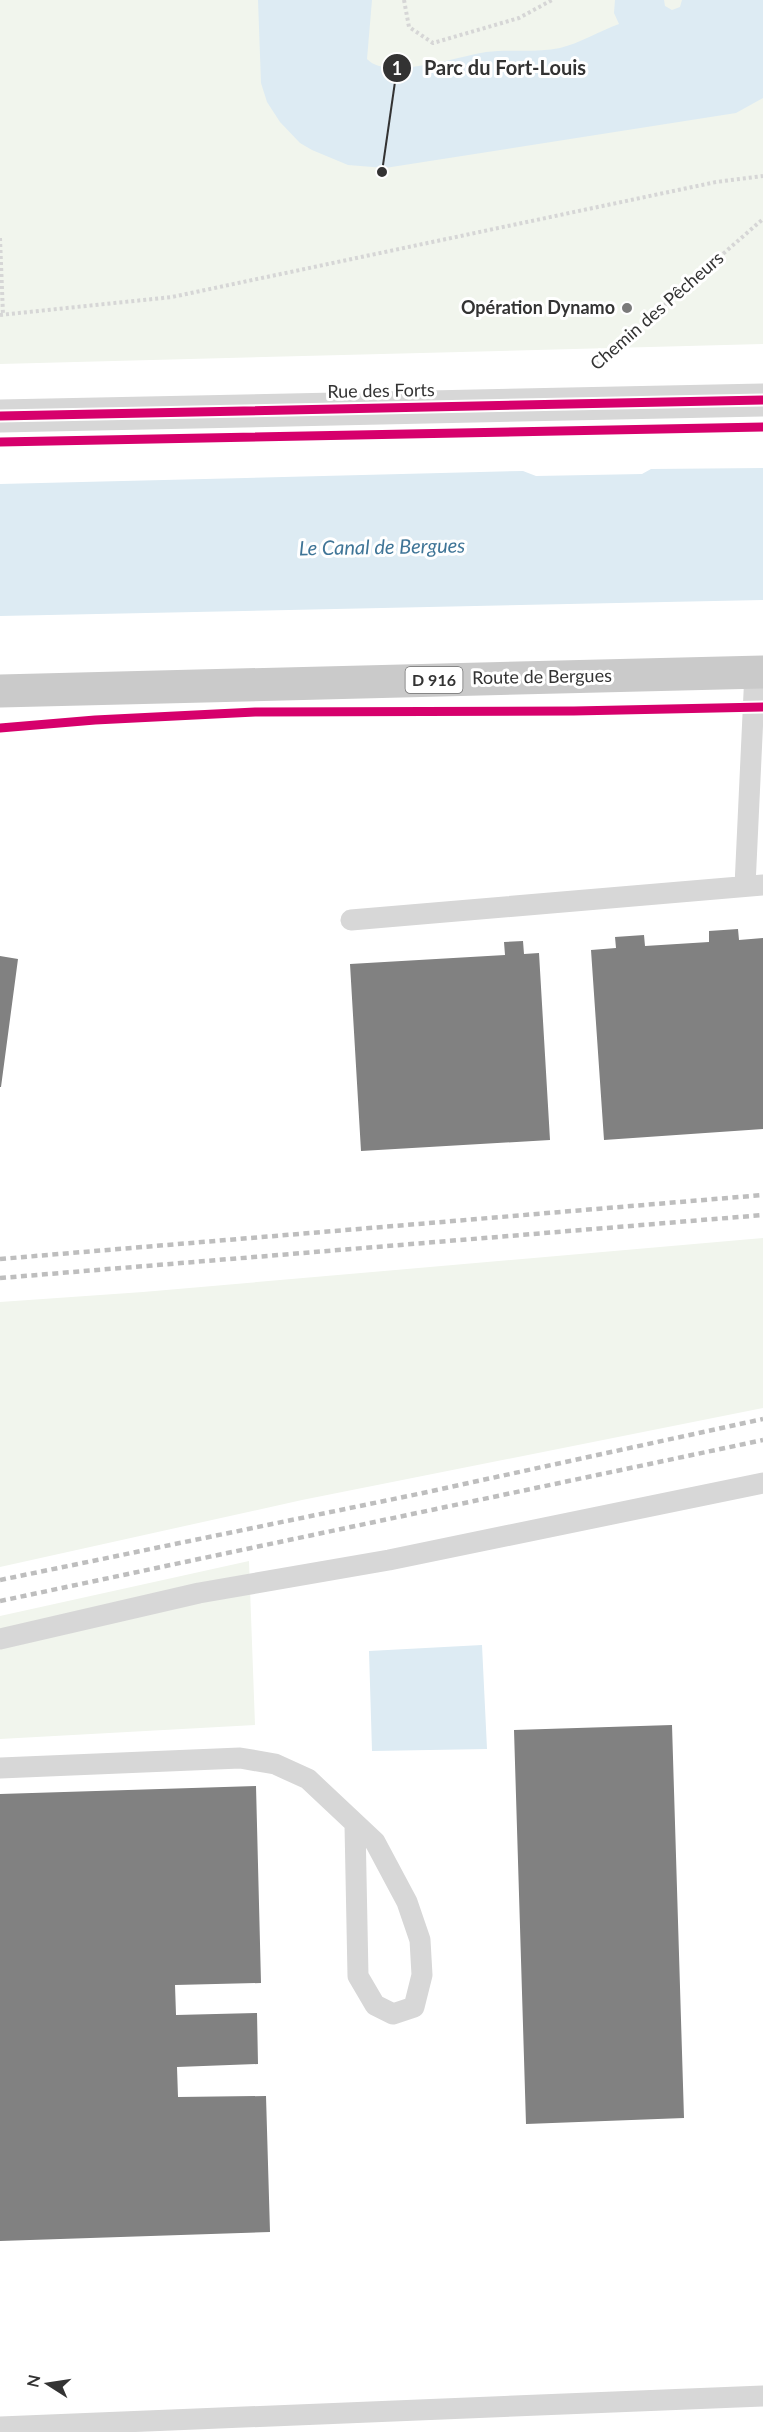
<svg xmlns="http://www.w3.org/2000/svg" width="763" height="2432" font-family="Lato,sans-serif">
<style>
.green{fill:#f1f5ed}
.water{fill:#ddebf3}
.building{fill:#818181}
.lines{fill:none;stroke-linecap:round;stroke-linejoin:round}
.path{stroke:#d6d6d6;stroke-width:4;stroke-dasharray:3 3;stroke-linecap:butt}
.lane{stroke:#d7d7d7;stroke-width:21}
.street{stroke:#d7d7d7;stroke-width:33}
.primary{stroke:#cacaca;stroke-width:33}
.rail{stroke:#bebebe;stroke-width:4.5;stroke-dasharray:6 4.5;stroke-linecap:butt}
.cycleway-casing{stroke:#fff;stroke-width:13}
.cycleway{stroke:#d6006c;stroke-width:9}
.poi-dot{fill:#7a7a7a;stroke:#fff;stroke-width:2}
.labels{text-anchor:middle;stroke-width:6;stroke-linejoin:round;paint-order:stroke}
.shield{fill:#fff;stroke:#707070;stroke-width:1.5}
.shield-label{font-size:16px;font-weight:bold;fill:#333}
.poi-label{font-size:18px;font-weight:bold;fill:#333;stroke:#fff;text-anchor:end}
.street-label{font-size:18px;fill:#333;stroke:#fff}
.water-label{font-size:20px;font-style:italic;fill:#3f7597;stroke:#fff}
.leader{fill:none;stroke:#333;stroke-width:2}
.callout-dot{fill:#333;stroke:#fff;stroke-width:2}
.mark-label{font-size:18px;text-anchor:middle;font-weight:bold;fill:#fff}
.callout-label{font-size:20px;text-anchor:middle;font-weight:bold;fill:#333;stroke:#fff;stroke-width:6;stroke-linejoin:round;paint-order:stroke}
</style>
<rect width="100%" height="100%" fill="#fff"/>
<path class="green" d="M0,0h763v344l-763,20z
M763,1238v170l-461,92 -302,67v-265l143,-10z
M249,1561l6,164 -255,14v-123z"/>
<path class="water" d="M258,0h114l-5,59c20,22 92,-3 119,-7 24,-3 50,1 74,-4 20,-5 40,-17 59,-24l-5,-11 1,-13h49l1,6 7,4 8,-3 2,-7h81v98l-27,15 -351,55 -37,-3 -36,-15 -12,-7 -20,-21 -13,-20 -6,-19z
M763,468v132l-763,16v-132l523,-13 13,5 106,-2 9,-5z
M482,1645l5,104 -115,2 -3,-100z"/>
<path class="building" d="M738,929l1,11 24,-2v191l-159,11 -13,-190 25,-2 -1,-11 29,-2 1,11 64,-4v-11z
M523,941l1,13 15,-1 11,187 -189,11 -11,-187 155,-9 -1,-13z
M0,956l18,3 -17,128h-1z
M672,1725l12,393 -158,6 -12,-394z
M256,1786l5,197 -86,2 1,30 81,-2 1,51 -81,3 1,30 88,-1 4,136 -270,9v-447z"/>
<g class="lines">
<path class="path" d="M404,0l5,27 24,16 86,-25 33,-18
M0,238l3,77
M0,315l172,-18 544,-115 47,-6
M592,368l171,-149"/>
<path class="lane" d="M745,886l10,-214
M351,920l412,-35
M0,1639l199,-46 190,-33 374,-77
M0,1768l240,-10 35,6 33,15 67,63 32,60 13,38 2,35 -8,32 -21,7 -18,-9 -17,-29 -3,-151
M0,2427l763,-31"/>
<path class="street" d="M0,416l763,-16"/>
<path class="primary" d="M0,691l763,-19"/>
<path class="rail" d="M0,1259l763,-64
M0,1278l763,-63
M0,1580l418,-86 345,-75
M0,1601l763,-161"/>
<g class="cycleway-casing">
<path id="cycleway" d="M0,416l763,-16
M0,442l763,-15
M0,728l95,-8 160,-8 319,-1 189,-4"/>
</g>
<use href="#cycleway" class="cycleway"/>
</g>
<circle class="poi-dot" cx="627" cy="308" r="6"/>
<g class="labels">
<rect class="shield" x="405.5" y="667" width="57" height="26" rx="4.5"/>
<g class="shield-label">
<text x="434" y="686">D 916</text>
</g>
<g class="poi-label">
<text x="615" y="314">Opération Dynamo</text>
</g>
<g class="street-label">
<text transform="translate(657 311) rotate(-41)" y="6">Chemin des Pêcheurs</text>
<text transform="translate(381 391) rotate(-1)" y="6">Rue des Forts</text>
<text transform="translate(542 677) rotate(-1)" y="6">Route de Bergues</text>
</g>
<g class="water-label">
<text transform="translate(382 547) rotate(-1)" y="7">Le Canal de Bergues</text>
</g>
</g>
<path class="leader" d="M382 172L397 68"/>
<g class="callout-dot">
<circle cx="382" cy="172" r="6"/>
<circle cx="397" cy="68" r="15"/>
</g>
<g class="mark-label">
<text x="397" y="75">1</text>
</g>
<g class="callout-label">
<text x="505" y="75">Parc du Fort-Louis</text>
</g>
<g transform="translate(48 2384) rotate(282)" stroke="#ffffff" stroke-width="4.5" paint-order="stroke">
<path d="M0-4.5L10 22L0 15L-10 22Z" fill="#333333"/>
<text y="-9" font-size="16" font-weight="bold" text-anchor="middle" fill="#333333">N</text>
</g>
</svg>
